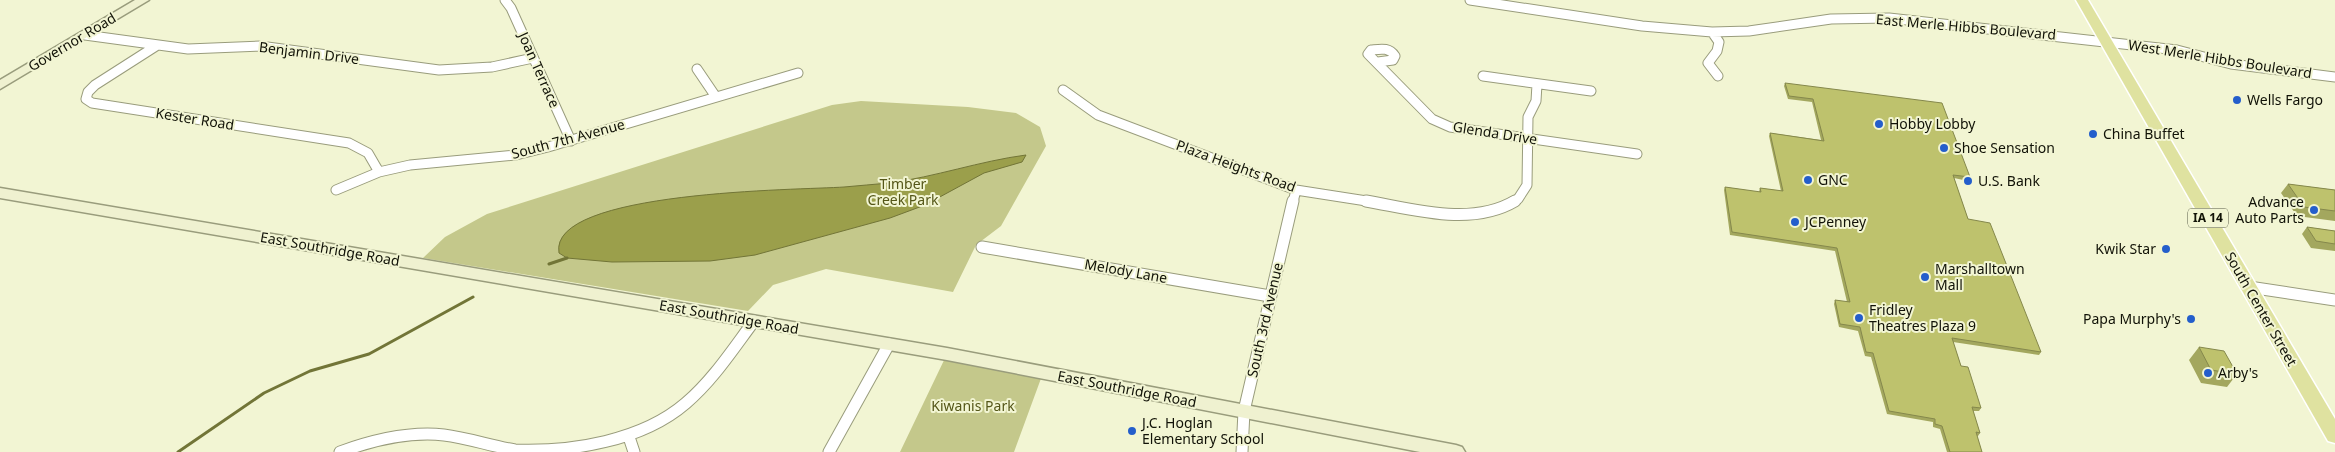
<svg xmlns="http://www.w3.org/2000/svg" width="2335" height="452" font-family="'Noto Sans',sans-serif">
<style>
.green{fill:#c4c88b}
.water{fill:#9b9f4b;stroke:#727537}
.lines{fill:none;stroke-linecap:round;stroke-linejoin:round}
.stream{stroke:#727537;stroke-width:3}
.street-far1-casing{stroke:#999c7c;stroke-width:11}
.street-casing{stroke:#999c7c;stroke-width:13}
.secondary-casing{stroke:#999c7c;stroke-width:3}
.primary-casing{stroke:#fff;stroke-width:3}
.street-far1{stroke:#fff;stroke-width:9}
.street{stroke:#fff;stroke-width:11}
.secondary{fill:#eff1d0;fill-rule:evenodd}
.primary{fill:#dfe2a0;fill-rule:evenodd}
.wall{fill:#a3a75e}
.building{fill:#bec26d;stroke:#85884c}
.poi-dot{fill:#245ecb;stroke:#f2f5d3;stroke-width:2}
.labels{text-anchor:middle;stroke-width:4;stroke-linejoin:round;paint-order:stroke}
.shield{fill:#f2f5d3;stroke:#545644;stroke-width:1}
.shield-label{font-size:12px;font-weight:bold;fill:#111207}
.street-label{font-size:14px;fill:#111207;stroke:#f2f5d3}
.poi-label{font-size:14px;fill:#111207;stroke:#f2f5d3;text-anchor:start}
.park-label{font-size:14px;fill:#545618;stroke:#f2f5d3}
</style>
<rect width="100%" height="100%" fill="#f2f5d3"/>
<path class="green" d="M861,101l107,6 48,6 24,14 6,19 -45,80 -25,19 -23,47 -127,-23 -53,16 -25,26 -325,-53 22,-21 42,-23 345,-109z
M947,354l96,19 -29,79h-114z"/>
<path class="water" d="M1026,155l-4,7 -38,11 -59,32 -35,13 -135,37 -45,6 -98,1 -45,-4 -8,-5c-11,-63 242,-63 285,-66 15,-1 30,-3 45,-4 46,-6 91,-22 137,-28z"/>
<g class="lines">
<path class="stream" d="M549,264l18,-6
M178,452l86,-59 46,-22 59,-17 104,-57"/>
<g class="street-far1-casing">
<path id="street-far1" d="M505,0l6,8 60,133
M1470,0l172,26 70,6 37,-1 82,-12 58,-1 288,32 54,14 104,13
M1712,32l7,10 -2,9 -9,12 10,13
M85,35l103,14 72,-3 179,24 53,-3 41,-9
M156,46l-61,39 -7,7 -2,7 6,4 257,40 19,10 11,19
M1378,62l15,-2 2,-4c-6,-9 -14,-7 -24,-6l-3,4 64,65 18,8 187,27
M697,69l19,28
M1483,76l108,15
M1063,90l35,25 198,75 77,12
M336,190l43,-18 31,-7 106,-10 32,-8 250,-74
M1293,202l3,-12
M1512,202l6,-3 9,-14 1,-68 8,-16 1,-17"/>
</g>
<g class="street-casing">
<path id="street" d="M1366,201c47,8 105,26 149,0
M982,247l288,49
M2249,287l86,13
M629,437l5,15
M340,452c33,-12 68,-21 104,-17 24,3 47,11 71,15 57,2 127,-9 171,-47 27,-23 47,-54 68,-82
M829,452l60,-108
M1242,452l2,-41 49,-210"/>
</g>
<g class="secondary-casing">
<path id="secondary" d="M135,0h14l-149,89v-9z
M0,188l947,160 509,97 6,2 3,5h-45l-473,-92 -947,-162z"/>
</g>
<g class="primary-casing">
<path id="primary" d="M2076,0h12l247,419v24l-7,-2z"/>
</g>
<use href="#street-far1" class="street-far1"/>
<use href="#street" class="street"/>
<use href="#secondary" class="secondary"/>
<use href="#primary" class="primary"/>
</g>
<path class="wall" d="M1785,83l185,94 -2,4 -14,-3 14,41 73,133 -2,3 -86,-13 8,24 20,42 -2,3h-6l7,22 -2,3h-1l5,16h-35l-7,-23 -7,-2v-5l-46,-8 -16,-57 -6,-1 -7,-25 -19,-4 -5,-23 1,-4 12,2 -12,-51 -105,-16 -6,-45 1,-3 34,5 1,-4 21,3 -12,-55 1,-3 51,7 -9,-38 -24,-3 -4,-13z
M2288,184l47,6v31l-38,-5 -16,-23z
M2307,227l28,4v20l-24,-3 -9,-14z
M2199,347l38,27 -10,13 -26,-4 -12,-23z"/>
<path class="building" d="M1785,83l157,20 28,74 -17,-2 15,44 22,4 51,129 -89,-14 9,28 7,1 13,41 -9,-1 8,26 -4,-1 6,20h-32l-8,-26 -7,-2v-5l-46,-8 -16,-58 -7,-1 -6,-25 -20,-3 -5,-24 15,2 -13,-54 -105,-16 -7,-45 36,5 -1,-4 23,3 -13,-58 54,8 -11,-42 -24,-3z
M2288,184l47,6v21l-31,-4z
M2307,227l28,4v13l-19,-3z
M2199,347l25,4 13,23 -26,-4z"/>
<g class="poi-dot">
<circle cx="2237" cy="100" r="5"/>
<circle cx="1879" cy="124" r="5"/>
<circle cx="2093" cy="134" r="5"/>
<circle cx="1944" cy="148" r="5"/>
<circle cx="1808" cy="180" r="5"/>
<circle cx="1968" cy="181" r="5"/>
<circle cx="2314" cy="210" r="5"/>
<circle cx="1795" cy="222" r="5"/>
<circle cx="2166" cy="249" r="5"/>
<circle cx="1925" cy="277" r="5"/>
<circle cx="1859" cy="318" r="5"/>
<circle cx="2191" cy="319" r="5"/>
<circle cx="2208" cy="373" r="5"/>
<circle cx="1132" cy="431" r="5"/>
</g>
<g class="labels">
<rect class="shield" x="2188" y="208.5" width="40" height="19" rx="4"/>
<g class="shield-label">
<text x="2208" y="222">IA 14</text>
</g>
<g class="street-label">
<text transform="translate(1966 27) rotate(5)" y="5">East Merle Hibbs Boulevard</text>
<text transform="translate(72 42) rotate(-31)" y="5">Governor Road</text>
<text transform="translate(309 53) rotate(7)" y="5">Benjamin Drive</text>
<text transform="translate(2220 59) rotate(9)" y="5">West Merle Hibbs Boulevard</text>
<text transform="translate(539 70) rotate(66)" y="5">Joan Terrace</text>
<text transform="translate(195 119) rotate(9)" y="5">Kester Road</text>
<text transform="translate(1495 133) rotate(9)" y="5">Glenda Drive</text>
<text transform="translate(568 139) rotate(-15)" y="5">South 7th Avenue</text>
<text transform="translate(1236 166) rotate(20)" y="5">Plaza Heights Road</text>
<text transform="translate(330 249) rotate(10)" y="5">East Southridge Road</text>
<text transform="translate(1126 271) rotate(10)" y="5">Melody Lane</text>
<text transform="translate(2261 309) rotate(60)" y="5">South Center Street</text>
<text transform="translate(729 317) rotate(10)" y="5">East Southridge Road</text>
<text transform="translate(1265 320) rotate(-77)" y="5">South 3rd Avenue</text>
<text transform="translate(1127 389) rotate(11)" y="5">East Southridge Road</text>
</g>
<g class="poi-label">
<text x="2247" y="105">Wells Fargo</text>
<text x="1889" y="129">Hobby Lobby</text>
<text x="2103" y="139">China Buffet</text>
<text x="1954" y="153">Shoe Sensation</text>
<text x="1818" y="185">GNC</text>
<text x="1978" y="186">U.S. Bank</text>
<text x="2304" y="207" text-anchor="end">Advance<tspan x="2304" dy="16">Auto Parts</tspan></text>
<text x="1805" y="227">JCPenney</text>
<text x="2156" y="254" text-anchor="end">Kwik Star</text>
<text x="1935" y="274">Marshalltown<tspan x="1935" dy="16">Mall</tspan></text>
<text x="1869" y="315">Fridley<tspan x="1869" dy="16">Theatres Plaza 9</tspan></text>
<text x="2181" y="324" text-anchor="end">Papa Murphy's</text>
<text x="2218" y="378">Arby's</text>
<text x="1142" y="428">J.C. Hoglan<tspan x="1142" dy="16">Elementary School</tspan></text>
</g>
<g class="park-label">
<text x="903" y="189">Timber<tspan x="903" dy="16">Creek Park</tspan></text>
<text x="973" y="411">Kiwanis Park</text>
</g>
</g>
</svg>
